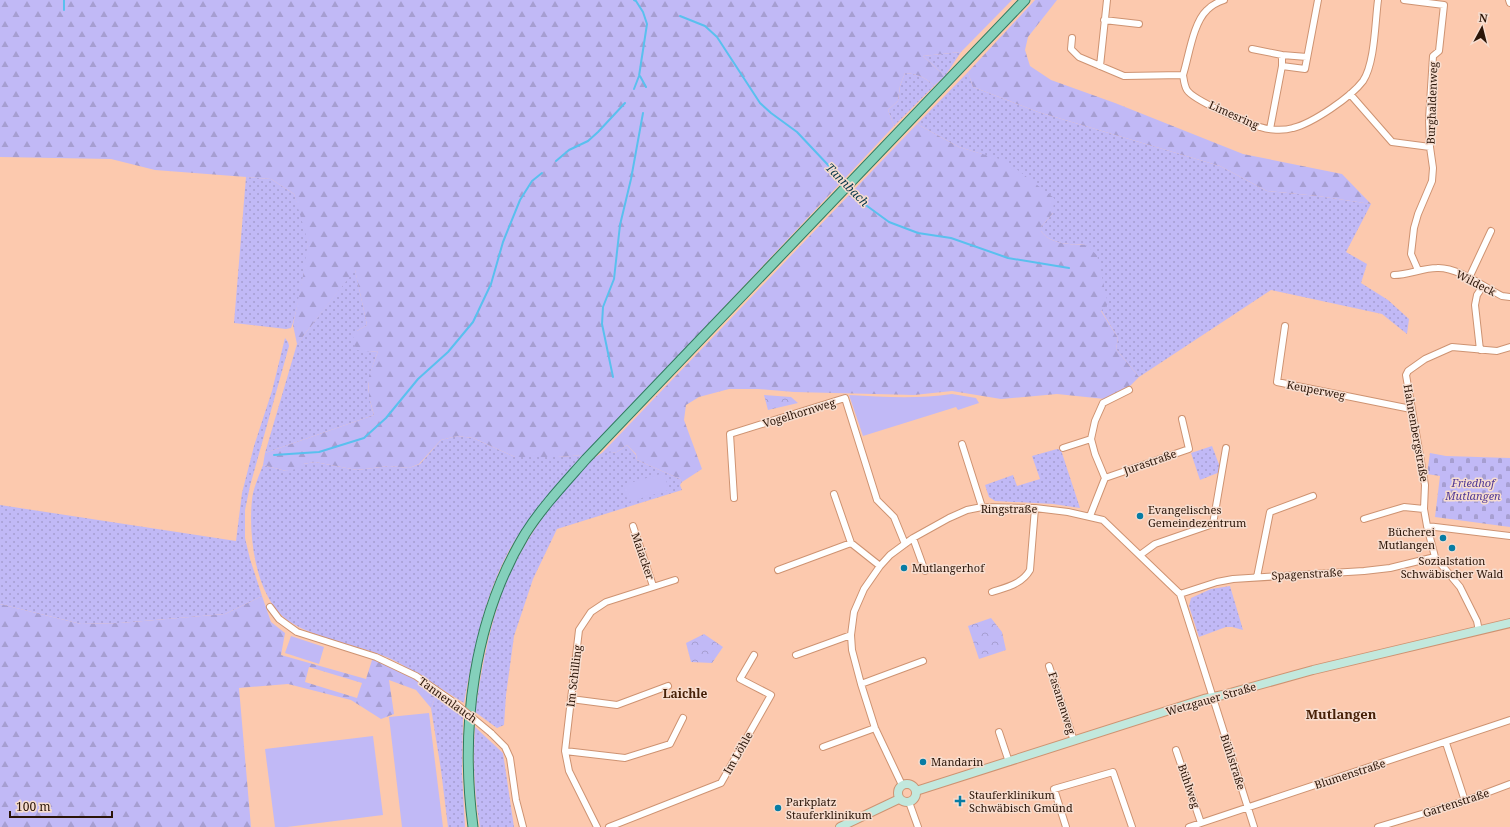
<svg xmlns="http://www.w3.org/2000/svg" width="1510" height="827" font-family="'Noto Serif',serif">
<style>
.grass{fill:url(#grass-dots)}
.forest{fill:url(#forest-firs);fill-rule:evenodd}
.cemetery{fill:url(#cemetery-stones)}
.park{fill:url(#park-crowns)}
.pitch{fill:#c1b9f6}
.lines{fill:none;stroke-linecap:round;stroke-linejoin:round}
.stream{stroke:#59c0ee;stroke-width:2}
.street-casing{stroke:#ce9372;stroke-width:8}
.secondary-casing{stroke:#ce9372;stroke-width:10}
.primary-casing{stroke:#307a5f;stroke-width:11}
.street{stroke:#fff;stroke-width:6}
.secondary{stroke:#c2e8dd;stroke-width:8}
.primary{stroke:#84d0bb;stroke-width:9}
.street-bridge-casing{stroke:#ce9372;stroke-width:8;stroke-linecap:butt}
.street-bridge{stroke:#fff;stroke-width:6}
.poi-dot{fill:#077ca4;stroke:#f7ddcf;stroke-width:1.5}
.labels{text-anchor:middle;stroke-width:3;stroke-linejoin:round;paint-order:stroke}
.street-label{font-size:11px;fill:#2b1508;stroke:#f7ddcf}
.park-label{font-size:11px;font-style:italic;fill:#503996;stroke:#f7ddcf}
.poi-label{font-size:11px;fill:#2b1508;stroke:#f7ddcf;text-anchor:start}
.water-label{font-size:12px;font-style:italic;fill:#07374a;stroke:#f7ddcf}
.neighbourhood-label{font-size:12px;font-weight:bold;fill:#472108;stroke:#f7ddcf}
.quarter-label{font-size:13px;font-weight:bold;fill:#472108;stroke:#f7ddcf}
</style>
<defs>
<pattern id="grass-dots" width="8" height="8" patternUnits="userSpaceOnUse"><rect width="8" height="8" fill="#c1b9f6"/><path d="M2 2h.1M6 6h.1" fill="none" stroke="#a69ed1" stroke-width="1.8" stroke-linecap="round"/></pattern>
<pattern id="forest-firs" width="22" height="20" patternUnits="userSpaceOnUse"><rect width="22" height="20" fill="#c1b9f6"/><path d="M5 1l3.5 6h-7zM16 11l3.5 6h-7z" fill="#a69ed1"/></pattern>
<pattern id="cemetery-stones" width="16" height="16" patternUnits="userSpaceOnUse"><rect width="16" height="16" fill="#c1b9f6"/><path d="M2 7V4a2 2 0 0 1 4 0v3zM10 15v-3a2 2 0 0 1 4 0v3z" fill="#a69ed1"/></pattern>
<pattern id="park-crowns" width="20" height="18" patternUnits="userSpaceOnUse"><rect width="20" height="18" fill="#c1b9f6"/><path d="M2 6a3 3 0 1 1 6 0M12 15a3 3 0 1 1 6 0" fill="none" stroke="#a69ed1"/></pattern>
</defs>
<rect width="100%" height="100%" fill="#fcc9ae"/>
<path class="grass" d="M961,52l-16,24 -22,-20z
M968,72l5,15 65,25 182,54 47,25 51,5 53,8 -25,48 21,12 -6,19 27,17 21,19 -2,15 -25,-20 -111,-24 -132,87 -23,-28 2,-11 -17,-28 -15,-65c-15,-1 -35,0 -45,-14v-4l12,-14 -71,-59 -23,-7 -42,-23z
M905,73c13,1 20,4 29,13l-40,40 -6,-16 10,-9 2,-15z
M246,177l25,2 23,15c5,14 12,32 14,47 1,10 -12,78 -17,87l-5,1 -52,-6z
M355,269l12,56 -10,6 12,21 9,-1c-10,28 -13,35 -4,64l-109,38 32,-109z
M285,338l3,4 1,4 -39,140 -5,24v28l5,21 12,37 -37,18 -105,9 -39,1 -81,-20v-99l236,36 6,-48 12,-47 18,-55z
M457,436l16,2 42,19h43l27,-2c-26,29 -54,58 -74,92 -27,49 -37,102 -47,156 -25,-15 -48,-32 -75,-45 -30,-13 -72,-19 -99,-36 -34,-22 -42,-85 -38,-122 1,-12 7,-24 11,-35l23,6 17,-7 12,-2 42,8 32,-4 20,2 11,-4 21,-24z
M627,445l9,10 1,5 43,19 2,3 -2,3 2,5 -125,39 -24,50 -19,57 -8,59 -2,30 -7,3 -22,-16c6,-38 12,-74 24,-110 14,-42 39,-82 68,-115 9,-10 23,-28 35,-34 4,-2 10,0 15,-1 3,-2 7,-5 10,-7z
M1212,446l8,21v5l-20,8 -9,-27z
M1057,449l4,1 19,58 -27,-4 -58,-3 -6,-4 -4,-12 28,-10 4,11 23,-7 -8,-23z
M1230,586l13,44 -11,-3h-6l-27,10 -10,-31 2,-8 20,-9z
M437,693l26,23 -1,57 3,54h-17l-7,-57 -10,-62z
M475,727l28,26 11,74h-34c-6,-35 -7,-65 -5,-100z"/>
<path class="forest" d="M0,0h1012l-51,52 -38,4 22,20 -11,10c-9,-9 -16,-12 -29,-13l-5,13 -2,15 -10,9 6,16 -309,329 -27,2h-43l-42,-19 -16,-2 -16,4 -22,24 -10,4 -20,-2 -32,4 -42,-8 -12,2 -2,4 -15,3 -23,-6 2,-12 109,-38 -5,-18v-21l9,-25 -9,1 -12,-2 -5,-10 5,-9 10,-6 -12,-55 -58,74 -4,-19 10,-49 5,-34 -14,-48 -23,-15 -116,-9 -44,-11 -111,-2z
M1035,0h22l-29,37 -3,13 5,16 21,14 64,23 128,51 99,20 29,30 -53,-8 -51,-5 -47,-25 -182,-54 -65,-25 -5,-15z
M917,124l42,23 47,14 48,37 -1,15 -12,14v4c10,14 30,13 45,14l11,10 11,49 -7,7 17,27 -2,11 23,28 -13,13 -21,9 -48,-5 -56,5 -49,-8 -38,4 -120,-3 -36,-3h-29l-30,8 -13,8 -2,15 18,49 -20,13 -2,-3 -43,-19 -1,-6 -9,-9 -10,7 -15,1z
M262,596l9,26 14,11 -4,22 85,24 7,-22 45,22 19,14 -6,15 -15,-18 -27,-10 5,34 -13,5 -30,-19 -63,-16 -49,4 12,139h-251v-223l81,20 39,-1 105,-9zM309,667l53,16 -5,15 -52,-16z"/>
<path class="cemetery" d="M1430,453l16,3 64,2v69l-75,-10 5,-41 -13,-2z"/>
<path class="park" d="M764,395l27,2 7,6 -30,7z
M991,618l11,14 4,18 -27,9 -11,-33z
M704,634l19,13 -11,16 -21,-1 -5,-19z"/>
<path class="pitch" d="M952,394l24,4 3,5 -21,7 -2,-3 -93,29 -14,-41c35,2 69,4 103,-1z
M664,473l5,17 -41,12 -5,-17z
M291,636l33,11 -5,17 -34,-11z
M429,713l14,114h-41l-13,-110z
M373,736l10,79 -96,12h-12l-10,-78z"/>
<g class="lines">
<path class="stream" d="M64,0v10
M634,0l2,1 7,11 4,12 -8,52 -5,13
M680,16l25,10 12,11 43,66 11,10 26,19 48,51
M640,76l6,11
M556,161l13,-11 19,-9 10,-9 27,-29
M849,188l14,15 26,19 29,11 33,5 57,20 61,10
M613,377l-11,-53 1,-17 11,-28 6,-54 11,-46 12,-66
M274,455l45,-3 45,-14 22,-20 32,-39 30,-27 25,-30 18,-38 12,-42 17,-42 12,-19 10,-8"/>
<g class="street-casing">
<path id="street" d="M1224,0c-6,2 -12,5 -17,10 -14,13 -18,46 -24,65 1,5 1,10 4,15 6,10 59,33 73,37 9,3 23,4 33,1 20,-5 58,-31 70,-47 12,-18 12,-59 15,-81
M1404,0l40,5 -5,46 -6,5 -4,63 1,28 3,21 -1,13 -14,33 -4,14 -3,26 7,16
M1509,0l1,3
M1104,20l35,4
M1072,38l-1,11 8,8 45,19 59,-1
M1252,49l30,6
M1307,57l-25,-2v11l23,3 13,-69
M1100,66l7,-66
M1350,94l42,48 38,5
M1270,129l12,-63
M1394,275c15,0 28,-7 43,-7 21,-1 47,19 65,28l8,1
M1469,278l22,-47
M1285,326l-8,56 134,27
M1480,350l-5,-45 2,-10 6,-9
M962,444l20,63
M1063,448l28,-9
M1105,478l84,-29 -7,-30
M834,494l17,49 29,23
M734,498l-4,-64 115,-36 32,102 17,17 11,27
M1090,516l15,-38 -10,-24 -4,-15 4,-18 8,-18 26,-13
M1364,519l40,-12 20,2
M633,526l20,60
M1427,526l83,10
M913,538l12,33
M1140,555l15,-11 58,-20 13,-76
M778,570l73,-27
M1257,577l13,-65 43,-16
M992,592c15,-5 30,-8 38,-22l5,-62
M1180,594l37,-12 16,-3 131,-8 26,-3 45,-11
M270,607l9,12 18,13 79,25 40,19 40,28
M1479,631l-2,-10 -17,-34 -25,-30 -8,-31 -3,-17 1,-24 -19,-110 2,-4 17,-12 27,-12 45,4 13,-4
M796,655l55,-20
M1049,666l25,75
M861,684l62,-23
M571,699l46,6 51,-19
M999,732l10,30
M491,733l14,14 5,11 6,42 7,27
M1446,743l19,58
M823,747l52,-19
M1176,750l25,73
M565,751l60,7 45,-14 13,-26
M902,785l-27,-57 -14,-44 -9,-34 -1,-15 3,-23 10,-23 16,-23 10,-11 23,-17 36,-20 18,-8 15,-3 53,1 33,4 35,8 77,74 74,233
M909,802l9,25
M597,827l-28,-56 -4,-20 14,-121 12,-18 15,-10 69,-22
M609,827l112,-44 50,-88 -31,-16 14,-24
M1066,827l-12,-38 59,-17 19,55
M1189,827l321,-107
M1378,827l87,-26 45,-17"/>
</g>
<g class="secondary-casing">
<path id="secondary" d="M898 793a9 9 0 1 1 18 0a9 9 0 1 1-18 0Z
M916,791l288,-92 19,-4 90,-25 197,-47
M840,827l59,-28"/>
</g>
<g class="primary-casing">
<path id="primary" d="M473,827c-13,-98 0,-207 52,-293 17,-27 40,-51 61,-75l439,-459"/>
</g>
<use href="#street" class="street"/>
<use href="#secondary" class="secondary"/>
<use href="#primary" class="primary"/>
<g class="street-bridge-casing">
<path id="street-bridge" d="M456,704l35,29"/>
</g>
<use href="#street-bridge" class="street-bridge"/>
</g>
<g class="poi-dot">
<circle cx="1140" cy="516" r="4"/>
<circle cx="1443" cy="538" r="4"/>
<circle cx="1452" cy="548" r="4"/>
<circle cx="904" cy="568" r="4"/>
<circle cx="923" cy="762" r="4"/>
<path d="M958 795h4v4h4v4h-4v4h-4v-4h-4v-4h4z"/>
<circle cx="778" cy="808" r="4"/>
</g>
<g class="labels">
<g class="street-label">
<text transform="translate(1432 103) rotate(-88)" y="4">Burghaldenweg</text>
<text transform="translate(1234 115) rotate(24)" y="4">Limesring</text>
<text transform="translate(1476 283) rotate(27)" y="4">Wildeck</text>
<text transform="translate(1316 390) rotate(11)" y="4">Keuperweg</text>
<text transform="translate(799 413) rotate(-17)" y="4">Vogelhornweg</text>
<text transform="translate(1416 433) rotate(80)" y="4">Hahnenbergstraße</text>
<text transform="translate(1150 462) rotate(-19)" y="4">Jurastraße</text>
<text x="1009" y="513">Ringstraße</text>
<text transform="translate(643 556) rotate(71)" y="4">Maiacker</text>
<text transform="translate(1307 574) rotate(-3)" y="4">Spagenstraße</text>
<text transform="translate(574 676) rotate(-83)" y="4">Im Schilling</text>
<text transform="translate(1211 699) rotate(-16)" y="4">Wetzgauer Straße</text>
<text transform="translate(448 700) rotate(36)" y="4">Tannenlauch</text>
<text transform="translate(1062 703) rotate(72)" y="4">Fasanenweg</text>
<text transform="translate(738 753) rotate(-60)" y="4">Im Löhle</text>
<text transform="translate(1233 762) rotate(72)" y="4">Bühlstraße</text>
<text transform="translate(1350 774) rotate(-18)" y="4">Blumenstraße</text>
<text transform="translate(1189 786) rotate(71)" y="4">Bühlweg</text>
<text transform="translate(1456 803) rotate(-18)" y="4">Gartenstraße</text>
</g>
<g class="park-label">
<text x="1473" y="487">Friedhof<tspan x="1473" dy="13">Mutlangen</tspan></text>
</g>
<g class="poi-label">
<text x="1148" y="514">Evangelisches<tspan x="1148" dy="13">Gemeindezentrum</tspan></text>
<text x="1435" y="536" text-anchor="end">Bücherei<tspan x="1435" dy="13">Mutlangen</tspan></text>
<text x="1452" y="565" text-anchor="middle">Sozialstation<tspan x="1452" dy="13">Schwäbischer Wald</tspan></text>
<text x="912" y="572">Mutlangerhof</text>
<text x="931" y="766">Mandarin</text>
<text x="969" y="799">Stauferklinikum<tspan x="969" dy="13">Schwäbisch Gmünd</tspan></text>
<text x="786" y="806">Parkplatz<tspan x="786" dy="13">Stauferklinikum</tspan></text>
</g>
<g class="water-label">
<text transform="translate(847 185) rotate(45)" y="4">Tannbach</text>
</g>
<g class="neighbourhood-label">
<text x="685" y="698">Laichle</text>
</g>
<g class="quarter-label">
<text x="1341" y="719">Mutlangen</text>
</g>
</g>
<g transform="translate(1482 28) rotate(7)" stroke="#f7ddcf" stroke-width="3" paint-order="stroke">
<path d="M0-3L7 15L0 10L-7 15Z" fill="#2b1508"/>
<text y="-6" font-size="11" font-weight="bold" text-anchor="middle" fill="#2b1508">N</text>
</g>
<path d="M10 811v6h102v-6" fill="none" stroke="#2b1508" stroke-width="2"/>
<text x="16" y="811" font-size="12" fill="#2b1508" stroke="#f7ddcf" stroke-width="3" paint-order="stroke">100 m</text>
</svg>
